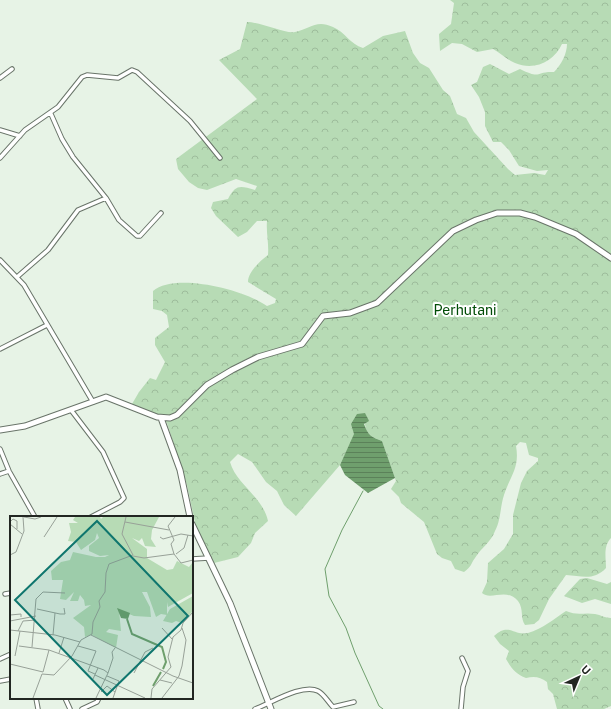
<svg xmlns="http://www.w3.org/2000/svg" width="611" height="709" font-family="'Public Sans',sans-serif">
<style>
.forest{fill:url(#forest-crowns)}
.water{fill:url(#water-rules)}
.lines{fill:none;stroke-linecap:round;stroke-linejoin:round}
.stream{stroke:#6f9f6d;stroke-width:1}
.street-casing{stroke:#697469;stroke-width:5.5}
.secondary-casing{stroke:#697469;stroke-width:7}
.street{stroke:#fff;stroke-width:3.5}
.secondary{stroke:#fff;stroke-width:5}
.labels{text-anchor:middle;stroke-width:4;stroke-linejoin:round;paint-order:stroke}
.park-label{font-size:14px;fill:#004c06;stroke:#fff}
.inset-river{fill:none;stroke:#6f9f6d;stroke-width:2}
.inset-road{fill:none;stroke:#98a198;stroke-width:1}
.view{fill:#0f766e;fill-opacity:0.15;stroke:#0f766e;stroke-width:2}
.inset-edge{fill:none;stroke:#222622;stroke-width:2}
</style>
<defs>
<pattern id="forest-crowns" width="20" height="18" patternUnits="userSpaceOnUse"><rect width="20" height="18" fill="#b7dbb5"/><path d="M2 6a3 3 0 1 1 6 0M12 15a3 3 0 1 1 6 0" fill="none" stroke="#9dbc9b"/></pattern>
<pattern id="water-rules" width="6" height="5" patternUnits="userSpaceOnUse"><rect width="6" height="5" fill="#6f9f6d"/><path d="M0 2.5h6" fill="none" stroke="#5b8159"/></pattern>
</defs>
<rect width="100%" height="100%" fill="#e7f3e6"/>
<path class="forest" d="M450,0h161v538c-8,8 -5,20 -5,30 -12,13 -24,8 -40,7l-17,24 -10,21 -5,4 -9,1c-5,-7 -1,-16 -7,-24 -12,-14 -27,0 -36,-8l5,-11 1,-19 16,-14 9,-15v-19l8,-32 6,-12 11,-10v-3l-9,-3 -3,-12 -6,-1 -4,4c4,22 -6,30 -12,49 -4,12 -3,25 -9,36 -4,11 -14,17 -20,27 -5,7 -3,8 -11,14l-9,-3 -4,-8 -9,-3 -5,-4 -13,-32 -23,-19 -2,-6 -8,-8 5,-8 -14,-40c-16,-6 -18,-11 -17,-28l-25,52 -44,51 -12,-11 -7,-14 -11,-9 -14,-20 -14,-8 -8,8c6,22 33,35 38,59l-13,12 -4,10 -13,14 -24,6 -18,-36 -9,-42 -20,-62 -6,-7 -29,-12 7,-12 11,-14 6,2 9,-18 -10,-17v-7l14,-11 -2,-12 -5,-4 -9,-2v-18c22,-19 92,-1 114,15l8,-3 1,-4 -28,-17c0,-10 12,-21 20,-27 1,-12 -2,-22 -1,-34h-10l-10,11 -9,5 -22,-21 -5,-8 2,-6 15,-3c8,-15 12,-13 27,-9l2,-4 -21,-7 -29,11 -9,-2 -9,-6 -11,-13 -2,-10 81,-60 -38,-39 21,-11 7,-27c14,0 38,12 48,10 15,-3 21,-13 38,-5 12,5 17,17 30,21l20,-12 22,-5 8,22 7,10 9,5 14,22 7,6 7,18 9,4 8,14 34,37 7,6 19,-2 11,2 3,-5 -11,1 -18,-5 -10,-16 -8,-8h-8l-8,-16v-14l-6,-15 -8,-12 6,-3 6,-15 7,-3 19,10 11,-5c22,11 15,2 34,3 7,-7 13,-18 13,-28h-5c-8,18 -28,27 -47,19 -8,-3 -14,-10 -22,-14l-16,3 -15,-8 -10,-1 -12,8 -1,-17 12,-10 3,-21z
M587,578l20,6 4,-2v22l-16,-5 -13,4 -18,-7 16,-17z
M566,611c12,5 18,1 29,3 6,1 10,4 16,4v88l-7,3h-47l-4,-15 -5,-5 -1,-7c-7,-5 -12,-6 -21,-4 -10,-4 -15,-10 -20,-19l3,-8 -9,-7 -6,-8c15,-14 19,0 34,-3 14,-4 26,-14 38,-22z"/>
<path class="water" d="M365,413l4,8 -5,3c4,11 7,13 18,17l13,37 -27,15 -23,-18 -5,-10 14,-31 -3,-10 6,-10z"/>
<g class="lines">
<path class="stream" d="M363,491l-21,39 -17,39 4,27 17,32 9,25 24,53 4,3"/>
<g class="street-casing">
<path id="street" d="M0,78l12,-9
M51,114l11,25 11,18 33,41 13,22 18,16h3l21,-23
M0,130l20,6
M0,158l25,-28 33,-23 24,-30 5,-2 31,3 14,-8 5,2 53,49 30,37
M0,260l24,25 69,117
M17,277l31,-27 30,-40 28,-12
M0,349l47,-24
M71,410l32,42 21,46 -4,4 -29,15
M0,449l9,22 26,46
M0,474l9,-3
M192,559l17,-1
M5,594l6,-1
M0,659l11,-5
M0,681l11,-2
M36,698l2,11
M65,698l5,11
M82,709l15,-7 2,-4
M255,709c16,-6 48,-26 63,-18 6,3 10,11 15,16l21,-5
M461,709l2,-22 5,-16 -6,-13"/>
</g>
<g class="secondary-casing">
<path id="secondary" d="M161,418l19,52 10,47
M0,430l25,-4 81,-29 51,20 13,1 7,-3 30,-30 25,-15 26,-13 44,-13 21,-28 27,-3 27,-10 76,-72 23,-11 21,-7h23l15,4 41,17 35,24
M192,524l38,79 41,106"/>
</g>
<use href="#street" class="street"/>
<use href="#secondary" class="secondary"/>
</g>
<g class="labels">
<g class="park-label">
<text x="465" y="315">Perhutani</text>
</g>
</g>
<g transform="translate(10 516)">
<rect width="183" height="183" fill="#e7f3e6"/>
<path d="M65,1h25l1,2 2,-2h56l-7,13 -1,9 5,8 -11,-1 -3,-8 -3,3 -7,-3 15,11v9l20,12 6,-1 4,-8 12,6 4,-5v31l-25,14 -1,-5v13l-6,-1 -5,3 -9,-25h-5l8,15 1,10 -17,-1 -15,-6 2,21 -12,-2 -3,3 12,3 -2,13 -24,-13 -7,2 -1,-10 -11,-9 18,-13 -6,1 -1,-6 -4,-5 -2,6h-8l4,-9 -8,8 -6,-1 3,-19h-11l-1,-9 10,-9 9,-2 3,-8 23,5h9l4,-2 -9,1 -11,-5v-5l10,-8 -2,-5 -2,7 -14,10 -5,-8 -8,-1 3,-9 -2,-9h9l-5,-3zM183,80v15l-11,12 -6,-2 -4,2 -9,-2 7,-12z" fill="#b7dbb5"/>
<path d="M107,92l13,5 -2,6 -7,-1z" fill="#6f9f6d"/>
<path class="inset-river" d="M117,103l5,15 30,13 4,15 -3,7M143,170l8,-14"/>
<path class="inset-road" d="M14,1l11,2 6,-2M0,6l3,-3 4,2v8M115,6l44,8M0,8l12,10M34,21l13,-20M150,21l3,2 18,-5 12,2M164,38l-3,-10 3,-4 -6,-14 7,-9M166,38l8,-6 4,-13M0,39l6,-3 8,-21 -1,-14M123,40l11,2 30,-4 7,9 12,-3M27,93l23,5h5l-1,-6M0,99l11,-1v3M0,105l26,-5M152,112l10,11M0,114l45,5 25,7M8,115l5,-10 13,-1M43,119l2,-22M81,119l82,41 20,7M9,130l30,4 55,20 4,3 -12,25M68,130l18,5 -8,20 7,3M22,131l4,-48 7,-7 22,1M49,137l5,-16M5,140l5,-25M0,148l33,8M33,156l6,-22M98,157l5,-15 -1,-6 3,-4M124,157l11,-21 8,-4M85,159l50,23M97,160l12,5 -6,17M83,163l5,-11M150,164l12,3M91,176l6,-6 8,6M23,182l9,-24 12,1 18,-19 9,-16 11,-6 1,-12 7,-15 -1,-6 6,-9 1,-19 3,-9 24,-9 -11,-21 4,-17M141,182l1,-9 19,-22 -3,-10 5,-20 8,-7 2,-7 10,-11M152,182l17,-22 3,-10 4,-26 -4,-12"/>
<path class="view" d="M87,5l91,95 -81,79 -92,-95z"/>
<rect width="183" height="183" class="inset-edge"/>
</g>
<g transform="translate(579 677) rotate(44)" stroke="#ffffff" stroke-width="3" paint-order="stroke">
<path d="M0-3L7 15L0 10L-7 15Z" fill="#222622"/>
<text y="-6" font-size="11" font-weight="bold" text-anchor="middle" fill="#222622">U</text>
</g>
</svg>
